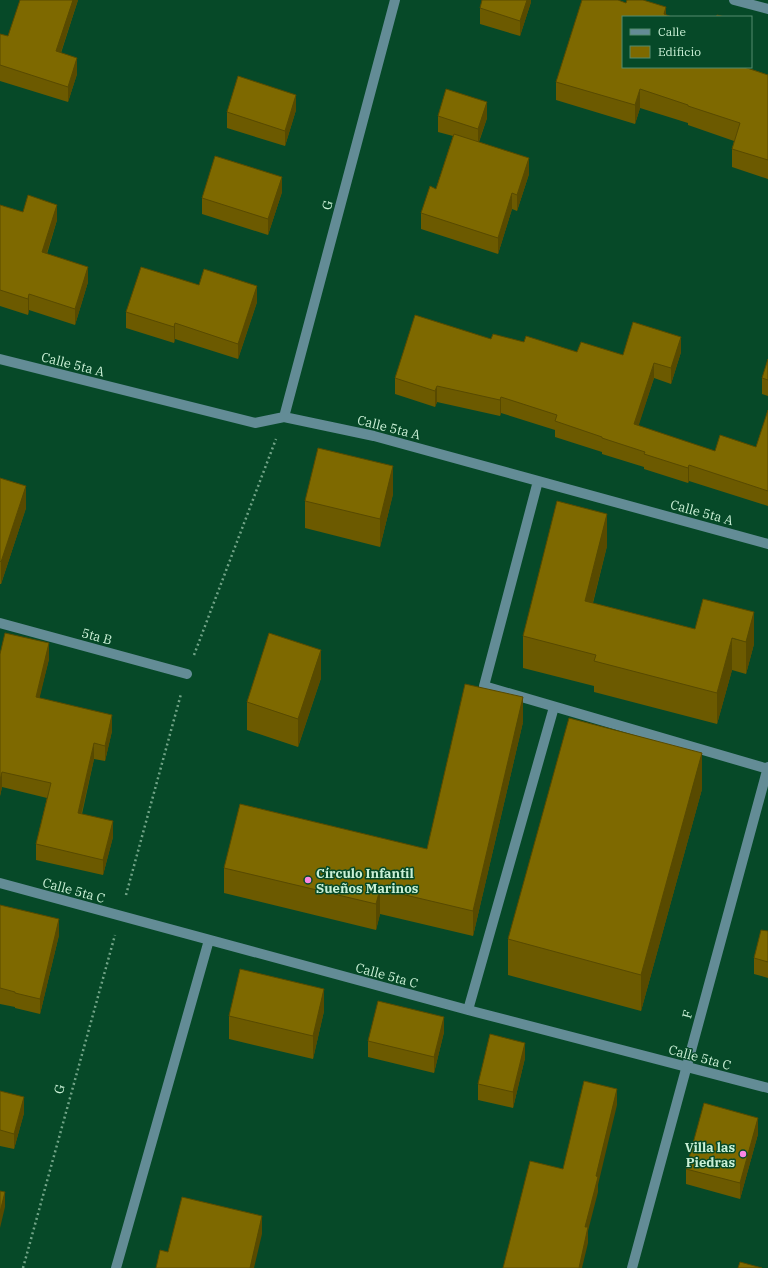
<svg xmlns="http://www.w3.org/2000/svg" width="768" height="1268" font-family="'IBM Plex Serif',serif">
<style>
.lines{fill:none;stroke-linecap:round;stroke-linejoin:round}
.path{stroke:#71a487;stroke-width:2.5;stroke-dasharray:2 3;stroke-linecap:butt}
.minor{stroke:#638c96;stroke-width:10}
.wall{fill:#6c5a00}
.shaded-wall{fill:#584a00}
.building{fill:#7e6900;stroke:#584a00}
.poi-dot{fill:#fb86e4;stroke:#064928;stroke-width:1.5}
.labels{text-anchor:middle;stroke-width:3;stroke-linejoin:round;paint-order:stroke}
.street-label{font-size:13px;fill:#caf0d6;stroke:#064928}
.poi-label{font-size:13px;font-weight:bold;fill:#caf0d6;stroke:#064928;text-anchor:start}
</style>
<rect width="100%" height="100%" fill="#064928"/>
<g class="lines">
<path class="path" d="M194,655l82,-216
M126,895l55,-201
M23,1268l92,-333"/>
<path class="minor" d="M734,0l34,9
M0,359l255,64 29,-6 90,19 394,108
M284,417l111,-417
M538,481l-54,205 284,83
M0,623l187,51
M0,883l468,127 300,78
M468,1010l86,-303
M116,1268l93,-328
M632,1268l136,-501"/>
</g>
<path class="wall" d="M78,0l-17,53 16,21 -9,28 -68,-21v-47l8,2z
M531,0v2l-11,34 -40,-12v-16z
M666,15l79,52 23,8v104l-36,-12v-18l2,-8 -46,-16v-2l-48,-15 -5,16 -79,-24v-18z
M296,110l-11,36 -58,-18v-16z
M438,116l49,2 -8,24 50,32 -12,37 -5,-2 -14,45 -77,-25v-16l15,-24 17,-53 -15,-4z
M282,192l-14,43 -66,-21v-16z
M0,205l23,7 34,8 -10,34 41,28 -13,43 -46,-15 -1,5 -28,-9z
M199,285l58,17 -19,57 -63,-20 -1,4 -48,-15v-16z
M491,339l33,3 53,10 46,3 58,-3 -10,32 -17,-6 -16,48 77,25 41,-4 12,-37v96l-79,-25 -1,2 -44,-14v-2l-42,-13v-2l-47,-15v-7l-54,-17 -1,3 -63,-14 -2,5 -40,-13v-16z
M768,359v37l-6,-2v-16z
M0,478l26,30 -25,76h-1z
M393,494l-13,53 -75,-19v-27z
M607,546l-14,57 161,41 -8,30 -14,-4 -15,54 -123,-32v-6l-71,-18v-32z
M0,654l49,5 -10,39 73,33 -7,30 -11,-2 -12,55 31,23 -10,38 -67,-15v-16l11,-46 -45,-11 -2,9z
M321,678l-23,69 -51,-17v-28z
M523,722l-50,214 -93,-22 -4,16 -152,-37v-25l203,-19z
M702,789l-61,222 -133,-36v-36z
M0,905l59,30 -19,79 -25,-6v-1l-15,-3z
M768,931v47l-14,-4v-16z
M324,1011l-11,48 -84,-20v-23z
M444,1032l-10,41 -66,-16v-16z
M525,1058l-12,50 -35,-8v-16z
M0,1091l24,22 -10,36 -14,-3z
M758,1134l-18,65 -54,-15v-15z"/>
<path class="shaded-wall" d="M73,0h5l-22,67v-16z
M527,0h4v2l-11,34v-15z
M666,7v10l-2,-3z
M752,26v19l-1,3v-18z
M77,58v16l-9,28v-15z
M640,89v19l-5,16v-19z
M296,95v15l-11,36v-15z
M487,102v16l-9,26v-15z
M529,158v16l-12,37v-16z
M282,177v15l-14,43v-16z
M512,193v16l-14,45v-16z
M57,205v15l-15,48v-16z
M88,267v15l-13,43v-16z
M257,286v16l-19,57v-15z
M29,294v16l-1,5v-16z
M175,323v16l-1,4v-16z
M681,337v15l-10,32v-16z
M654,363v15l-20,62v-16z
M437,386v16l-2,5v-16z
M501,397v16l-1,3v-16z
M689,465v16l-1,2v-15z
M393,466v28l-13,53v-28z
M26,486v22l-25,76v-22z
M607,514v32l-22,87v-32z
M754,612v32l-8,30v-32z
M732,638v32l-15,54v-31z
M49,643v16l-13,54v-16z
M321,650v28l-23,69v-28z
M523,697v25l-50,214v-25z
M112,715v16l-7,30v-15z
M94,743v16l-16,69v-15z
M702,753v36l-61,222v-36z
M2,772v15l-2,9v-16z
M113,821v16l-10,38v-15z
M380,889v25l-4,16v-26z
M59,919v16l-19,79v-15z
M324,989v22l-11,48v-23z
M444,1017v15l-10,41v-16z
M525,1043v15l-12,50v-16z
M617,1089v16l-19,80v7l-10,39v12l-6,25h-3l6,-41 11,-51z
M24,1097v16l-10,36v-15z
M758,1118v16l-18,65v-16z
M5,1192v15l-5,21v-16z
M262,1216v18l-8,34h-4z"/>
<path class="building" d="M20,0h53l-17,51 21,7 -9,29 -68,-22v-31l8,2z
M482,0h45l-7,21 -40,-13z
M582,0h36l8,3 1,-3h16l23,7 -2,7 8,3h-49v50h121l24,8v85l-36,-11 8,-26 -52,-17v-1l-48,-16 -5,16 -79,-23z
M717,15l8,2h-9z
M238,76l58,19 -11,36 -58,-19z
M446,89l41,13 -9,27 -40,-13z
M454,134l75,24 -12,37 -5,-2 -14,45 -77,-25 9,-27 6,3z
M215,156l67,21 -14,42 -66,-21z
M28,195l29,10 -15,47 46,15 -13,42 -46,-15 -1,5 -28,-9v-85l23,7z
M141,267l58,18 5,-16 53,17 -19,58 -63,-21 -1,4 -48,-15z
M415,315l76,24 2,-5 31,8 2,-6 51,16 4,-10 42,13 10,-33 48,15 -10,31 -17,-5 -20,61 81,27 5,-16 36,12 12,-37v81l-79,-26 -1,3 -44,-14 1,-2 -43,-14v-1l-47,-16 2,-6 -56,-18 -1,3 -63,-14 -2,5 -40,-13z
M768,359v21l-6,-2z
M318,448l75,18 -13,53 -75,-18z
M0,478l26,8 -25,76 -1,-1z
M557,501l50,13 -22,87 110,28 8,-30 51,13 -8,30 -14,-4 -15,55 -123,-32 2,-6 -73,-19z
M5,633l44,10 -13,54 76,18 -7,31 -11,-3 -16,70 35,8 -10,39 -67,-16 15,-61 -49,-11 -2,8v-126z
M269,633l52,17 -23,69 -51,-17z
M465,684l58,13 -50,214 -93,-22 -4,15 -152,-36 16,-64 187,45z
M569,718l133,35 -61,222 -133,-36z
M0,905l59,14 -19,80 -25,-6v-1l-15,-4z
M761,930l7,1v31l-14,-4z
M240,969l84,20 -11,47 -84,-20z
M378,1001l66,16 -10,40 -66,-16z
M490,1034l35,9 -12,49 -35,-8z
M584,1081l33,8 -21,87 2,1 -13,50h3l-9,41h-76l27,-107 33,8z
M0,1091l24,6 -10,37 -14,-4z
M704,1103l54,15 -18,65 -54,-14z
M0,1191l5,1 -5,20z
M182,1197l80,19 -12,52h-94l4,-18 8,2z
M740,1262l22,6h-24z"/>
<g class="poi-dot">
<circle cx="308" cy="880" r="4"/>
<circle cx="743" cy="1154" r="4"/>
</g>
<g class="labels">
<g class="street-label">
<text transform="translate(327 205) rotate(-75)" y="5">G</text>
<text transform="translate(73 364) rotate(14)" y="5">Calle 5ta A</text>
<text transform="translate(389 427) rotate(14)" y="5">Calle 5ta A</text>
<text transform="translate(702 512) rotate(15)" y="5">Calle 5ta A</text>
<text transform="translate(97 636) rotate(15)" y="5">5ta B</text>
<text transform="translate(74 890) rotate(15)" y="5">Calle 5ta C</text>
<text transform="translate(387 975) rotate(15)" y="5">Calle 5ta C</text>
<text transform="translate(687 1014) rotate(-75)" y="5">F</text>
<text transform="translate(700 1057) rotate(15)" y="5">Calle 5ta C</text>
<text transform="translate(59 1089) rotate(-75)" y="5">G</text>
</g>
<g class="poi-label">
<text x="316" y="878">Círculo Infantil<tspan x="316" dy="15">Sueños Marinos</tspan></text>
<text x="735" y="1152" text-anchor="end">Villa las<tspan x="735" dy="15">Piedras</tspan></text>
</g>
</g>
<rect x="622" y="16" width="130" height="52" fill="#064928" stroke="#548c6e"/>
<rect x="630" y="29" width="20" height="6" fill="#638c96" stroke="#548c6e"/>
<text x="658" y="36" font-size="12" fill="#caf0d6">Calle</text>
<rect x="630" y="46" width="20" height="12" fill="#7e6900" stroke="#548c6e"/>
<text x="658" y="56" font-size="12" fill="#caf0d6">Edificio</text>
</svg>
